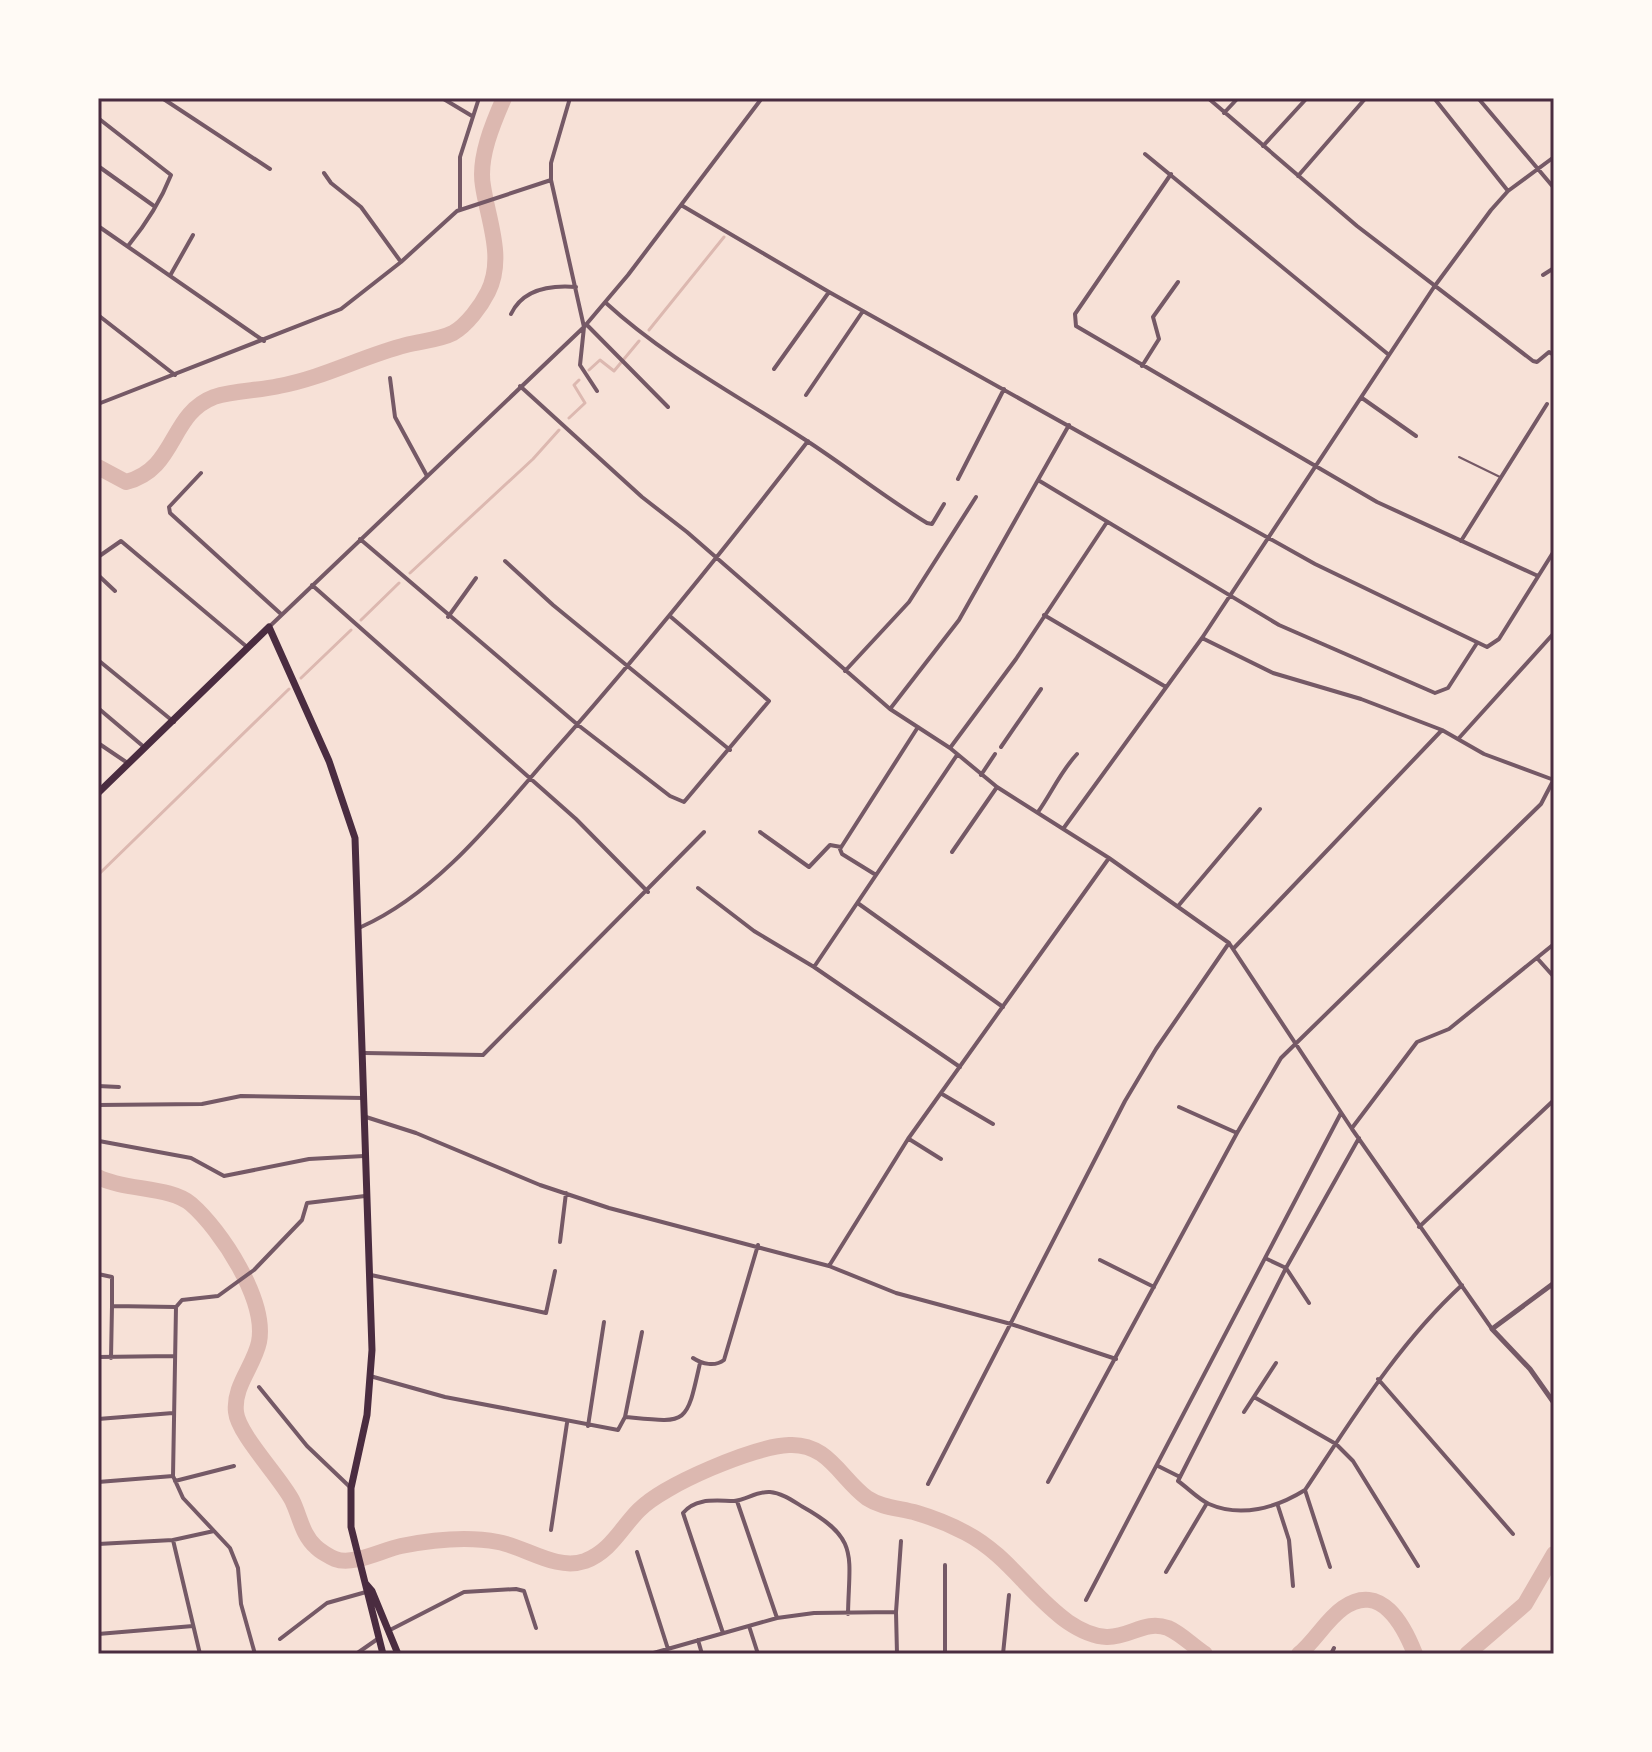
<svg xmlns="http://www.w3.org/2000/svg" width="1652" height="1752" font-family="'PT Serif',serif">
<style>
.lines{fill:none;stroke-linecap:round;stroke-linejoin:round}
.stream{stroke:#dcb8b0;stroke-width:3}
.river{stroke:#dcb8b0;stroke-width:16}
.service{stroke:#755966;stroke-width:2}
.minor{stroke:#755966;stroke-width:4}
.tertiary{stroke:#755966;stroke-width:5}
.primary{stroke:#4a2c40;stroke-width:7}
.neatline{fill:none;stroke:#4a2c40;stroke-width:3}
</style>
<rect width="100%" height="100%" fill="#f7e1d7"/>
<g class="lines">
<path class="stream" d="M649,330l75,-93
M589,370l11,-10 14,11 25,-30
M569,418l16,-15 -11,-18 5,-5
M410,573l123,-114 26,-29
M361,620l38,-37
M301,678l50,-48
M98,875l191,-186"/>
<path class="river" d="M98,467l28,15c51,-13 43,-68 88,-85 21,-7 44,-6 65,-11 44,-8 84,-30 127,-41 15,-4 33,-5 47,-12 14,-8 28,-27 35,-41 17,-34 0,-72 -5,-106 -5,-28 10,-63 21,-88
M98,1177c27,14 72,9 93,27 30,26 76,96 68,138 -5,24 -26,44 -23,70 2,22 44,65 56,88 8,16 10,35 24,47 4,4 14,10 19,12 18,7 47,-9 66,-13 30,-6 66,-10 97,-4 28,5 58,29 87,19 26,-10 36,-33 54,-51 24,-25 116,-64 150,-65 39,-2 51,33 78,53 15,10 33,10 50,15 17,5 34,12 49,20 42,22 64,62 102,89 53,36 66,-6 100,6 12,5 25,18 37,26
M1299,1654c16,-13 27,-34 44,-46 38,-27 61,18 72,46
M1467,1654l58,-50 29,-50"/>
<path class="service" d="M1459,457l41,20"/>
<path class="minor" d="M162,98l108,71
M442,98l30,18
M570,98l-19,65v17l33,147 -4,38 17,26
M1208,98l149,128 176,135 4,1 12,-10 5,3
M1434,98l74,93
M1478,98l76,90
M1224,113l14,-15
M98,118l73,57c-11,28 -25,49 -43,71
M1263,146l44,-48
M1145,154l244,201
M98,166l56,40
M324,173l7,10 30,24 40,55
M1171,174l-96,140 1,12 301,176 161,74
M1298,176l66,-76
M681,205l148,87 486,272 172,83 12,-8 55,-88
M460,208v-51l19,-59
M98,226l166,115
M171,274l22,-39
M1543,275l11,-7
M606,303c60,55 131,92 198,136 42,27 80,58 123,84l5,1 12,-20
M511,314c12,-25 40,-29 65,-27
M98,315l77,60
M586,324l82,83
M1142,366l17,-27 -6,-22 25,-35
M774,369l55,-77
M390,378l5,39 32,59
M520,386l122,111 45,35 203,177 60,39 47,39 112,71 120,85 123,186 140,200
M806,395l57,-84
M1362,398l54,38
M98,404l243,-95 60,-47 56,-51 94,-31
M201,473l-32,34 1,6 111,101
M958,479l46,-90
M1038,480l241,145 156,68 13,-5 29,-45
M360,539l218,186 92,71 14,6 85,-101 -98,-84
M1461,541l86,-137
M98,557l23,-16 126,106
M505,561l48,44 177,145
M98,575l17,16
M312,585l264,234 72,73
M1044,615l122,72
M448,617l28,-39
M269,627l315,-300 44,-52 134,-177
M1202,638l71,35 88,26 81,31 42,24 70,26
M98,660l76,62
M845,671l64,-69 67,-105
M98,708l46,39
M890,709l69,-89 110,-195
M1459,738l95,-105
M98,743l31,21
M1001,747l40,-58
M950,748l66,-89 91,-137
M981,775l14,-21
M1038,812c14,-20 23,-41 39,-58
M1063,829l139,-191 232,-351 57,-77 17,-19 46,-34
M760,832l49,35 21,-22 11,2
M952,852l45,-65
M876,875l-34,-21 -2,-5 78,-122
M698,888l56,43 60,36 146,100
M859,904l144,103
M1179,905l81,-96
M361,927c74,-33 132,-106 184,-166 92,-103 178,-210 263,-320
M1234,948l208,-218
M1537,958l17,19
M814,967l143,-212
M365,1053l118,2 221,-223
M98,1086l21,1
M942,1094l51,30
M98,1105l104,-1 39,-8 123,2
M1179,1107l58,26
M366,1117l50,16 124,52 69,23 220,58 67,27 115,31 105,35
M1352,1128l65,-86 32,-13 105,-85
M909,1139l32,20
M99,1141l92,17 33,18 85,-17 55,-3
M1419,1227l135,-127
M560,1242l6,-49
M1267,1259l19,9 23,35
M1100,1260l54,27
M829,1266l79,-127 201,-281
M98,1274l14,3v29l64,1 6,-7 36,-4 36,-26 48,-50 5,-17 58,-7
M371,1275l175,38 9,-42
M176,1307l-3,169 10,22 47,50 8,20 3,36 14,50
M98,1357l77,-1
M111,1358l1,-52
M693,1358c9,6 22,9 31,2l34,-115
M370,1376l75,21 173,33 7,-13 17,-85
M1378,1379l135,155
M259,1387l48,59 44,42
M1254,1397l82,47 17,17 65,105
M1244,1412l32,-49
M625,1417c63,6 61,9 75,-54
M98,1419l75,-6
M588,1426l16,-104
M1158,1466l22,11 -2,4c10,7 20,18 31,23 32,14 67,4 96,-14 48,-72 93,-146 157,-205
M1180,1477l106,-209 73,-130
M175,1481l59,-15
M98,1482l75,-6
M1048,1482l189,-349 44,-75 260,-254 13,-25
M928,1484l197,-383 31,-52 73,-106
M1305,1490l25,77
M737,1501l40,117
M1278,1506l11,34 4,46
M551,1530l16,-107
M173,1540l27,114
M98,1544l75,-4 41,-9
M637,1552l31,97
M1166,1572l41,-69
M1086,1600l255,-487
M896,1612l5,-71
M749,1626l9,28
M390,1630l74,-38 52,-3 8,2 12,37
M723,1633l-40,-120c13,-16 34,-12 51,-12 12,-1 23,-10 36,-9 12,1 23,9 33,15 57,32 46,48 45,107
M98,1634l95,-8
M280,1639l47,-36 39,-11
M698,1640l4,14
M356,1654l23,-16
M650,1654l127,-36 37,-5 82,-1 1,42
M945,1654v-89
M1003,1654l6,-59
M1331,1654l3,-6"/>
<path class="tertiary" d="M1554,1283l-62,46 38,40 24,34"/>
<path class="primary" d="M98,793l171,-166 60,134 26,77 17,512 -5,65 -16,73v39l32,127
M366,1584l6,7 26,63"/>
</g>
<rect width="1652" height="1752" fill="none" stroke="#fffaf5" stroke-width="200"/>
<rect x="100" y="100" width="1452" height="1552" class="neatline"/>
</svg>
